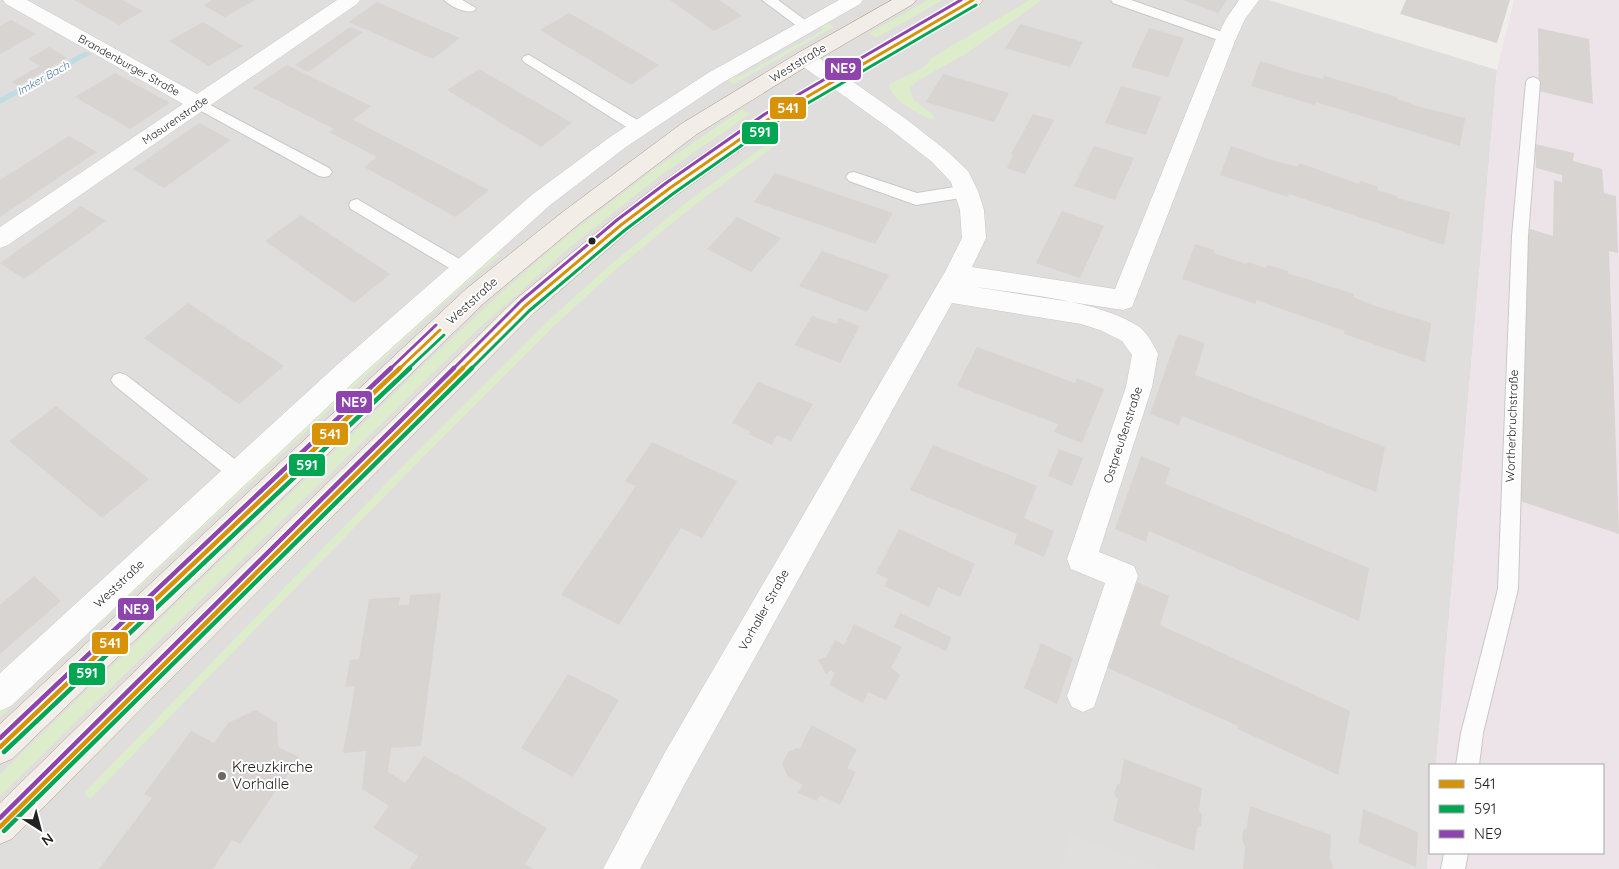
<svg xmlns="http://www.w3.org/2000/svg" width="1619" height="869" font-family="Quicksand,sans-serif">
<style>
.residential{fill:#dfdedc}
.industrial{fill:#ede4e9}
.grass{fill:#ddeccb}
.parking{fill:#e0dfde}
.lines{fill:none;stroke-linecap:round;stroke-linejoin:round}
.stream{fill:#bfdbe3;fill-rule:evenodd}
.building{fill:#d7d4d2}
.service-casing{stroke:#c9c8c7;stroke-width:2}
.minor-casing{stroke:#c9c8c7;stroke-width:1}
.primary-casing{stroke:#a79c86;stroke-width:1}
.service{fill:#fdfcfc;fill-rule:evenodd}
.minor{fill:#fdfcfc;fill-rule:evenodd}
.primary{fill:#f3ede7;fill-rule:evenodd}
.bus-1-far1-casing{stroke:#fff;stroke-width:6}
.bus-1-casing{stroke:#fff;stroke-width:8}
.bus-2-far1-casing{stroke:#fff;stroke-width:6}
.bus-2-casing{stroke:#fff;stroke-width:8}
.bus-3-far1-casing{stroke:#fff;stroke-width:6}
.bus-3-casing{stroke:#fff;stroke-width:8}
.bus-1-far1{stroke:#d79205;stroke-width:3}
.bus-1{stroke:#d79205;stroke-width:4.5}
.bus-2-far1{stroke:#00a651;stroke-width:3}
.bus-2{stroke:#00a651;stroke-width:4.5}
.bus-3-far1{stroke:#8e44ad;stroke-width:3}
.bus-3{stroke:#8e44ad;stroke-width:4.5}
.bus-dot{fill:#222;stroke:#fff;stroke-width:2}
.poi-dot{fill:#6a6968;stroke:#fff;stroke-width:2}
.labels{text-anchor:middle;stroke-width:4;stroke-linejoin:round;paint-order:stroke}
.far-street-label{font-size:11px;fill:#222;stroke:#fff}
.far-water-label{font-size:11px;font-style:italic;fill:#4a7aab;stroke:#fff}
.street-label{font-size:12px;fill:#222;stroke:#fff}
.near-poi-label{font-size:15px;fill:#222;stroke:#fff;text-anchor:start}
.line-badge{stroke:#fff;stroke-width:2}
.badge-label{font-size:14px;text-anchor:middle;font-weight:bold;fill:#fff}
</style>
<rect width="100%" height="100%" fill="#f0eeeb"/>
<path class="residential" d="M0,0h1269l228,70 -61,695h-6v70l-3,34h-1427z"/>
<path class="industrial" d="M1514,0h105v869h-192l3,-34v18h173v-88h-167l61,-695z"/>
<path class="grass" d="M928,0h15l-67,38 -7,-5z
M1030,0h12l-78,55 -47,26 -8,8 5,11 20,16 -2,4c-14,-8 -40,-18 -43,-35 12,-9 37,-14 42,-27z
M824,20l10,7 -100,57 -10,-6 15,-1 84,-47 -1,-7z
M743,109l7,5 -89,61 -91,72 -93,83 -477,466v-22l434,-419 69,-64 58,-50 92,-71z
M781,138l-4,6 -84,62 -79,65 -59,54 -129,129 -336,345 -6,-6 335,-343 129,-129 60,-54 79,-65 72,-52 16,-11z
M496,253l4,2 -53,45 -447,417v-10l389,-361z"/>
<path class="parking" d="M1069,834l93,35h-100z"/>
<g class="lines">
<path class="stream" d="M84,52h3l4,2 -91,50v-6z"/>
</g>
<path class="building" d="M74,0h48l21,11 -24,14z
M212,0h43l-30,17 -22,-12z
M670,0h49l23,16 -28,15z
M1183,0h44l-9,13z
M1406,0h104l-13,43 -97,-29z
M377,2l41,18 42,18 -27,21 -84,-37z
M569,13l44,25 46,27 -28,20 -91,-55z
M11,20l25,14 -36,20v-28z
M203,22l40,24 -34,20 -40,-25z
M1020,24l63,18 -13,25 -65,-19z
M350,27l13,5 -55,40 -13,-7z
M1149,28l35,10 -16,39 -37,-10z
M1538,28l51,11 4,65 -54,-13z
M49,47l18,11 -49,28 -7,-4 29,-16 -12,-7z
M1260,61l45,14 18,4 1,-3 73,21v2l20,7 48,12 -5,28 -144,-44 -1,3 -64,-19z
M287,65l84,41 -18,14 136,70 -33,27 -92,-50 13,-10 -48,-25 5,-3 -81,-41z
M479,69l69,40 24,14 -31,24 -94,-57z
M115,73l55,30 -40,26 -55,-32z
M943,74l66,19 -15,29 -68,-20z
M1121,86l40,11 -15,38 -41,-12z
M1033,114l21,6 -29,54 -18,-6 6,-13 -2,-1z
M199,123l32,17 -67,48 -31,-19z
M69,136l28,16 -97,65v-37z
M1535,144l39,9 -1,8 29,8 2,24 12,3 2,57 -9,-2 10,283 -99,-33 7,-273 26,8 1,-56 8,2v-7l-26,-7z
M1094,146l40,12 -19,42 -41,-14z
M1231,146l47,16 20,5 1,-4 60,21 1,-3 18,6 -1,3 20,6v2l53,14 -6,33 -155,-51 -1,3 -68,-22z
M775,173l118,40 -18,31 -121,-42z
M81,206l25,15 -82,58 -24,-16z
M1062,211l42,15 -24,52 -44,-15z
M301,215l66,44 23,15 -36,29 -89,-62z
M737,217l44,21 -30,34 -44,-23z
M1195,244l19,6v3l32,11 1,-2 19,6 1,-3 21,6 -1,2 67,21 -1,3 22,9 56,17 -6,39 -81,-28 1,-3 -49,-17 -40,-14v4l-74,-25z
M822,251l67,24 -22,37 -68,-26z
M188,303l47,31 49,32 -45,38 -95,-66z
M812,316l24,8 3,-6 21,8 -20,37 -46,-18z
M1178,334l27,9 -10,32 190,72 -9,45 -194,-76 -3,9 -29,-11z
M977,347l98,36 2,-5 27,11 -22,54 -28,-11 4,-8 -101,-38z
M758,382l55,22 -22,37 -14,-6 -5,10 -24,-11 2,-3 -18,-8z
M56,406l93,73 -47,39 -93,-77z
M652,442l85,39 -35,57 -21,-10 -62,97 -58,-30 75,-109 -11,-5z
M933,445l104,41 -13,32 30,13 -10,26 -30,-13 3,-10 -107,-44z
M1059,449l24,9 -11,28 -24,-10z
M1141,456l29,12 -5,16 204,84 -10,53 -210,-90 -3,11 -31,-13z
M899,529l76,35 -15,33 -22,-10 -9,20 -45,-21 4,-7 -12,-6z
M34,576l27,25 -61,53v-49z
M1137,582l32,14 -9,29 190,86 -12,64 -100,-46v-3l-130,-58z
M441,593l-20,153 -30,2 -3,24 17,11 19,-27 123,72 -22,36 9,5h-125l9,-13 -45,-28 16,-22 -27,-17 4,-38 -23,2 12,-67 -10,1 5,-27 9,-1 10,-60 31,-2 -1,8h10l1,-10z
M900,613l51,24 -5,14 -52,-24z
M854,624l48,23 -11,21 9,7 -14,25 -18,-8 -5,11 -34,-18 6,-12 -4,-3 -5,4 -8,-14 8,-3 9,-17 9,5z
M1041,643l32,15 -16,46 -33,-16z
M568,674l51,26 -46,77 -52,-29z
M255,710l22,13 1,24 21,10 -59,87 -8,-4 -19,29h-114l53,-71 -8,-4 47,-63 23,12 14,-20z
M811,725l46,24 -10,19 9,4 -16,33 -20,-10 -3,6 -19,-8 5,-8 -15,-8 -6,-13 6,-12 9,-4 3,1z
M1124,759l78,29 -3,22 3,5 -1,11 -4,2 -3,23 -81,-30 5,-22 -4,-5 3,-9 3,-2z
M1250,806l81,29 -1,23 4,11h-91l2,-23 -3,-6 1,-9 4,-4z
M1363,809l55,23 -2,35 -57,-24z"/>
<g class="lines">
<g class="service-casing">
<path id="service" d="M444,0h18l14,8 -2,3c-9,2 -23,-4 -30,-11z
M762,0h16l35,26 -7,4 -5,-1z
M1111,0h20l100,35 2,3 -2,3h-10l-108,-38z
M529,55l115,69 2,4 -2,4h-10l-110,-70 -2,-3 2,-3z
M1533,77l5,2 2,3 -12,154 -10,353 -35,144 -4,32h-23l5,-32 37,-144 14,-353 14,-154 2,-3z
M199,99l130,69 3,4 -3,4 -5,1 -5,-1 -125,-69 -2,-3 2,-3z
M854,172l63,21 50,-8 6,2 2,4 -2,4 -6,2 -51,8 -67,-24 -3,-4 3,-4z
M357,199l111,65 2,4 -2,4 -6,2 -6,-2 -105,-63 -2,-4 2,-4z
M120,373l6,2 119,92 3,6 -3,6 -7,2 -7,-2 -117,-94 -3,-5 3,-5z
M1444,853h24l-3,16h-24z"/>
</g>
<g class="minor-casing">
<path id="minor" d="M3,0h24l170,94 140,-94h23l-3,4 -349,241 -8,3v-21l183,-123 -177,-100z
M839,0h24l-3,4 -138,79 -96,64 -77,59 -193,174 -345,326 -11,5v-38l338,-309 195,-170 77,-57 98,-64z
M1239,0h20l-14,19 -10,22 -103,266 -9,3 -161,-25c51,8 134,14 176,41 8,5 16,19 20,28l-6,33 -53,165 35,14 4,10 -44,131 -11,5 -11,-5 -5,-11 38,-113 -34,-14 -4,-10 59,-172 6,-32 -10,-14 -22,-11 -19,-6 -129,-21 -264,475 -48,91h-37l61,-115 282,-484 16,-32 -2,-28 -9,-28 -19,-20 -42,-33 -92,-66 -3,-5 3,-5 7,-1 7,1 94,66 42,33 20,19 10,20 6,19 2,28 -14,29 143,22 100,-248 11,-22z"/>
</g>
<g class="primary-casing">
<path id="primary" d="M892,0h24l-3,4 -101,59 -115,71 -117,89 -96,80 -472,456 -12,5v-40l466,-435 98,-78 117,-87 117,-71z
M959,0h24l-3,4 -203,120 -99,70 -49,37 -95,82 -522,526 -12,5v-41l516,-504 97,-80 49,-37 99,-68z"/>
</g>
<use href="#service" class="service"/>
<use href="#minor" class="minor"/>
<use href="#primary" class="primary"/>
<g class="bus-1-far1-casing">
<path id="bus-1-far1" d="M399,369l41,-39
M462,369l63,-63 96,-81 49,-37 99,-69 204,-119"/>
</g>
<g class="bus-1-casing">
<path id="bus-1" d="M0,747l400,-379
M0,827l463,-459"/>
</g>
<g class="bus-2-far1-casing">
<path id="bus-2-far1" d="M408,369l36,-34
M471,369l58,-58 96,-81 49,-37 98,-69 204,-119"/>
</g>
<g class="bus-2-casing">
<path id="bus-2" d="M4,752l406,-384
M4,831l468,-463"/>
</g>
<g class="bus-3-far1-casing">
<path id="bus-3-far1" d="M390,369l46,-44
M453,369l68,-68 96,-81 49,-37 99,-69 196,-114"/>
</g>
<g class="bus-3-casing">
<path id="bus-3" d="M0,738l391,-370
M0,818l454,-450"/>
</g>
<use href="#bus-1-far1" class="bus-1-far1"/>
<use href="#bus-1" class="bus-1"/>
<use href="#bus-2-far1" class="bus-2-far1"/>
<use href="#bus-2" class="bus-2"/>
<use href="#bus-3-far1" class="bus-3-far1"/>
<use href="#bus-3" class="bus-3"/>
</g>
<circle class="bus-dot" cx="592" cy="241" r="4.5"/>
<circle class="poi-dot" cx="222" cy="776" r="5"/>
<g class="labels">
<g class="far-street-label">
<text transform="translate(129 65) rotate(29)" y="4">Brandenburger Straße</text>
<text transform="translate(175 120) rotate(-34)" y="4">Masurenstraße</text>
</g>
<g class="far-water-label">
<text transform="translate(43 78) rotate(-29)" y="4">Imker Bach</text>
</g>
<g class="street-label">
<text transform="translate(798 63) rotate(-31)" y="4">Weststraße</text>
<text transform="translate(472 301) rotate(-42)" y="4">Weststraße</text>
<text transform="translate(1512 426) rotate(-88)" y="4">Wortherbruchstraße</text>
<text transform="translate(1123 435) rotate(-72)" y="4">Ostpreußenstraße</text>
<text transform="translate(119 584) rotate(-43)" y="4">Weststraße</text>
<text transform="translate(764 610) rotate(-61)" y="4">Vorhaller Straße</text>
</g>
<g class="near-poi-label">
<text x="232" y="772">Kreuzkirche<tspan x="232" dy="17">Vorhalle</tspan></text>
</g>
</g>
<g class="line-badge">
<rect x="824" y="57" width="38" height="24" rx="5" fill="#8e44ad"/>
<rect x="769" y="96" width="38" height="24" rx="5" fill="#d79205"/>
<rect x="741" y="121" width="38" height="24" rx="5" fill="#00a651"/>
<rect x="335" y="390" width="38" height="24" rx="5" fill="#8e44ad"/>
<rect x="311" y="422" width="38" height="24" rx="5" fill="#d79205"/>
<rect x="288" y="453" width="38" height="24" rx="5" fill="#00a651"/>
<rect x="117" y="597" width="38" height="24" rx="5" fill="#8e44ad"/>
<rect x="91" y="631" width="38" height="24" rx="5" fill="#d79205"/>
<rect x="68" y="662" width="38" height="24" rx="5" fill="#00a651"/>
</g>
<g class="badge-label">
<text x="843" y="73">NE9</text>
<text x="788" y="113">541</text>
<text x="760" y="137">591</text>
<text x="354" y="407">NE9</text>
<text x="330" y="439">541</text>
<text x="307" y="470">591</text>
<text x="136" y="614">NE9</text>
<text x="110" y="648">541</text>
<text x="87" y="678">591</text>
</g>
<rect x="1429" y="764" width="175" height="90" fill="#ffffff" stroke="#a7a7a7"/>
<rect x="1439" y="780" width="25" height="8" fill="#d79205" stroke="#a7a7a7"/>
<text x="1474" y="789" font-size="15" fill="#222222">541</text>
<rect x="1439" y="805" width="25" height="8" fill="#00a651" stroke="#a7a7a7"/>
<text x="1474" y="814" font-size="15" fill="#222222">591</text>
<rect x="1439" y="830" width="25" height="8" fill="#8e44ad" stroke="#a7a7a7"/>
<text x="1474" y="839" font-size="15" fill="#222222">NE9</text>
<g transform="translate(40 829) rotate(144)" stroke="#ffffff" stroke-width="4" paint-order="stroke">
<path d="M0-4L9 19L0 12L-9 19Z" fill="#222222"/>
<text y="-8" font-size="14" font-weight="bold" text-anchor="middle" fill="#222222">N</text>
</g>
</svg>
